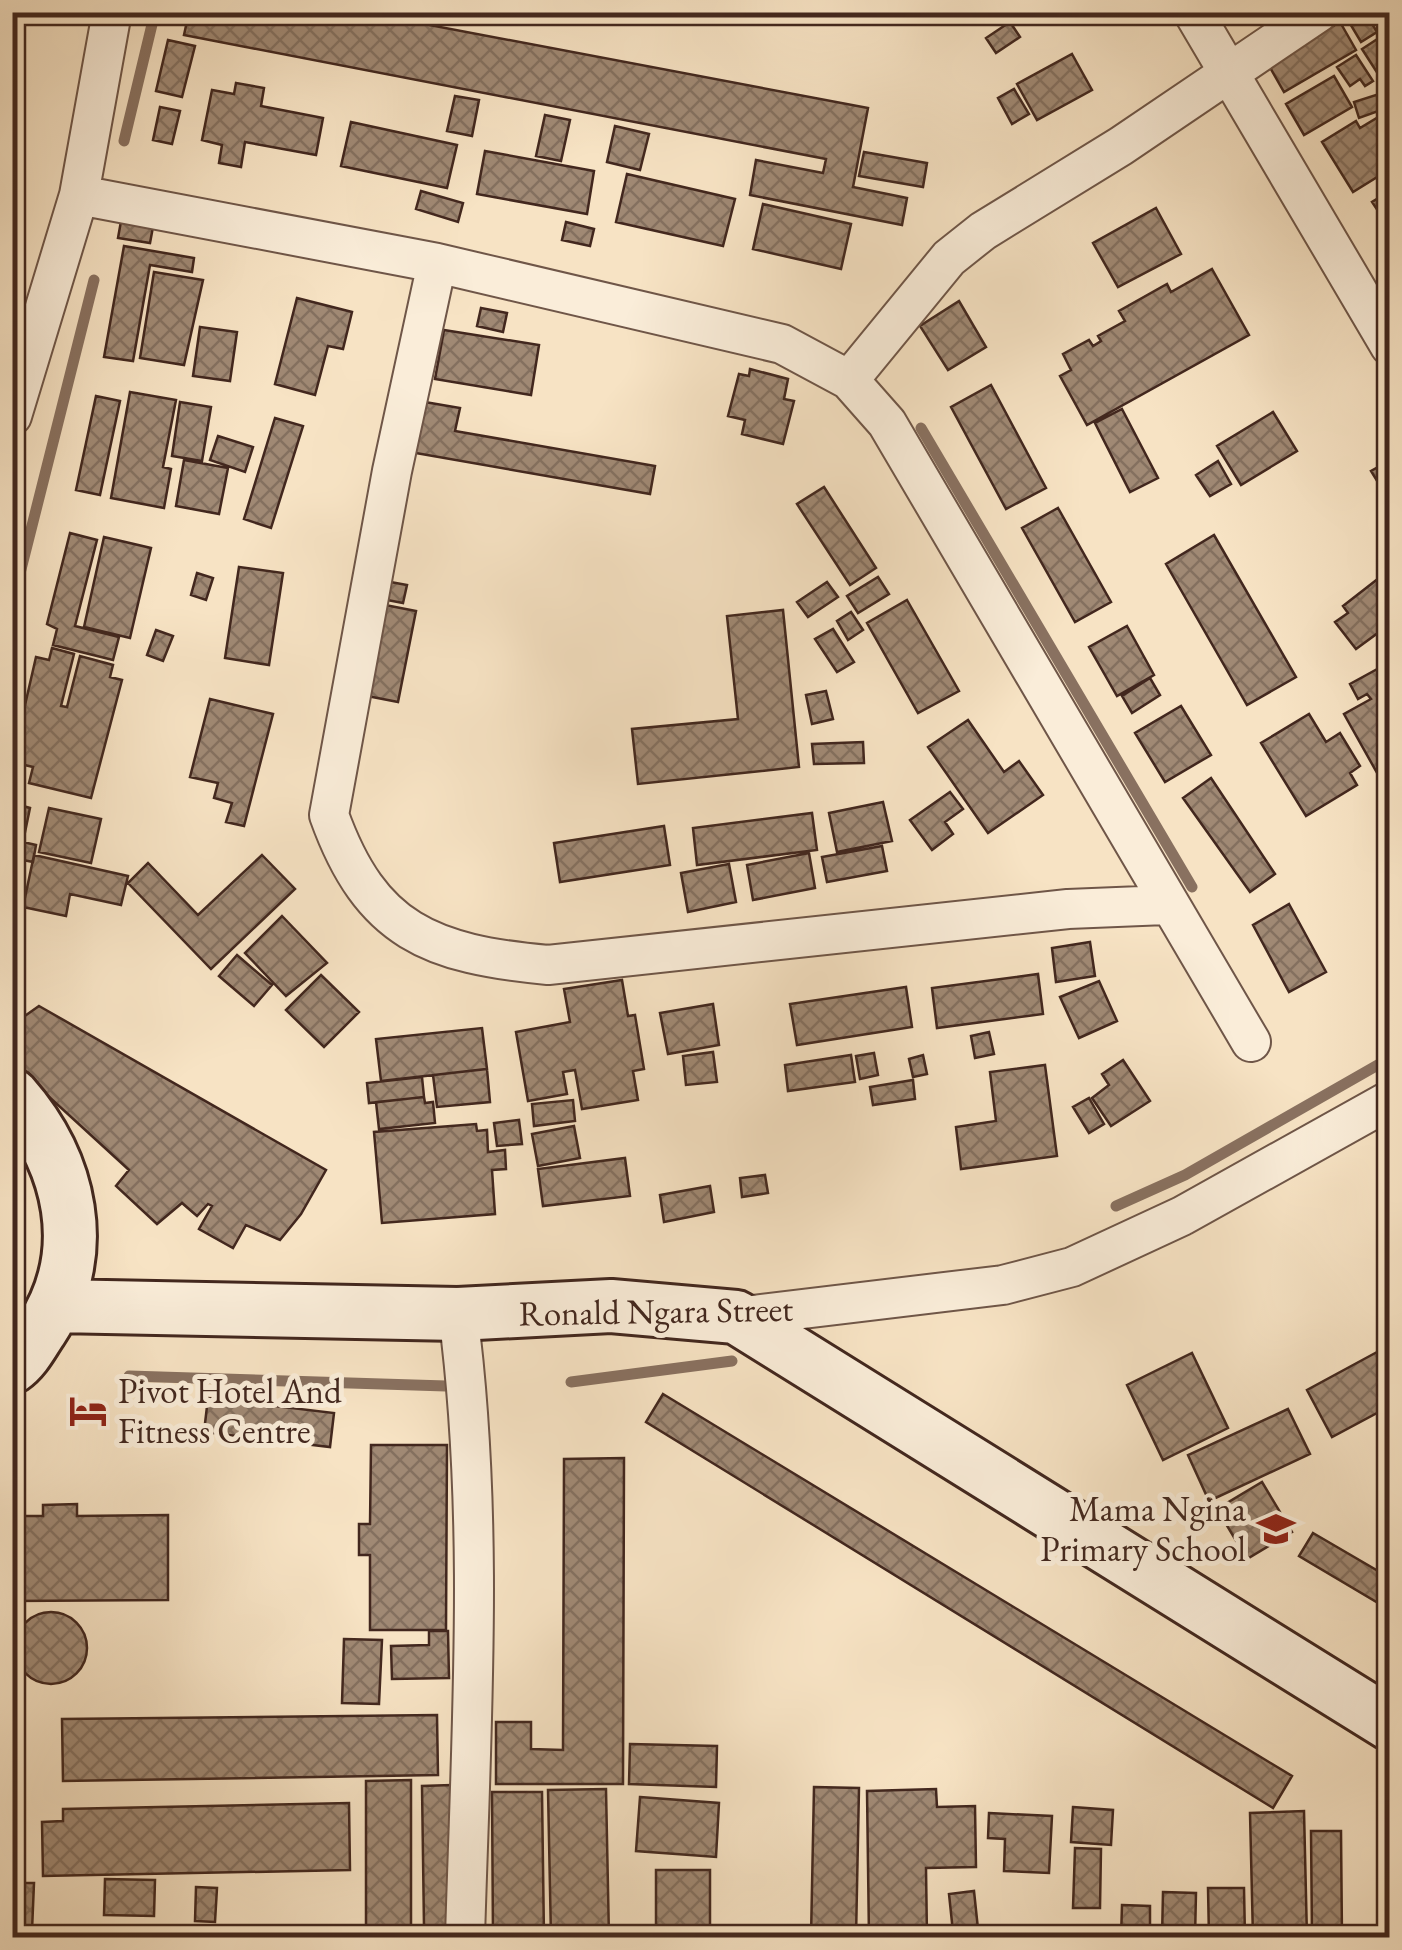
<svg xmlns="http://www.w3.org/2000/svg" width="1402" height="1950" font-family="'EB Garamond',serif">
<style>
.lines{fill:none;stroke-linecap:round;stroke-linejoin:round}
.stream{stroke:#897160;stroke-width:11}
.building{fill:url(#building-cross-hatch);stroke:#42271e;stroke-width:2.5}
.street-casing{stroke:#6f5648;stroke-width:42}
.secondary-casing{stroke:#42271e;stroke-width:58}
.street{stroke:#faedd9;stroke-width:38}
.secondary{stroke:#faedd9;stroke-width:52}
.labels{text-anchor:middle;stroke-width:10;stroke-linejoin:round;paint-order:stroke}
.street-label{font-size:35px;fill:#42271e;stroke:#faedd9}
.poi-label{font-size:35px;fill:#42271e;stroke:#faedd9;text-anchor:start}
</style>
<defs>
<pattern id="building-cross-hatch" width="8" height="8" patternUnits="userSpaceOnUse" patternTransform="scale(2.5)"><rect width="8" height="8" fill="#a08974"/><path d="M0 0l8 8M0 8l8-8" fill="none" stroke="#84705f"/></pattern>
</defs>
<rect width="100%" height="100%" fill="#f7e3c4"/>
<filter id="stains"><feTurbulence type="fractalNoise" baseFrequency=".002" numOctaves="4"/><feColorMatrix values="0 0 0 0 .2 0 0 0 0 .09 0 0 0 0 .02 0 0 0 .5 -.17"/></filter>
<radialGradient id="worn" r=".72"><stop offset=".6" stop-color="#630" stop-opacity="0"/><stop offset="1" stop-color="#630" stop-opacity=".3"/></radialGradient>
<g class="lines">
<path class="stream" d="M124,141l31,-129
M12,258l3,-9
M921,428l271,459
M12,605l82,-325
M1116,1206l69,-31 205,-117
M129,1376l317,10
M571,1382l161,-21"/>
</g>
<path class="building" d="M189,12h172l507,96 -15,79 54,11 -5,27 -152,-30 6,-35 67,13 3,-14 -642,-124z
M1354,12h11l12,20 -16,10 -15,-25z
M1010,22l10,15 -24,16 -10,-15z
M1340,22l16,28 -72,42 -16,-28z
M1379,38l7,10 4,-3 -3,43 -25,-39z
M168,40l27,6 -13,51 -26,-6z
M1072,54l20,36 -55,30 -20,-36z
M1356,55l17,26 -8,5 -5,-7 -10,7 -13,-19z
M1334,76l18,31 -48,28 -18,-31z
M236,83l28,5 -3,18 62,12 -7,37 -71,-13 -4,25 -22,-4 3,-18 -20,-5 10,-50 22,4z
M1014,89l15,25 -17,10 -14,-26z
M1379,94l5,15 -25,9 -5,-16z
M455,96l24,4 -7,36 -25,-5z
M160,107l20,4 -8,33 -19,-4z
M1390,110v59l-37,23 -31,-50 34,-21 4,7z
M545,115l25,5 -9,41 -25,-5z
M351,122l106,23 -10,43 -106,-22z
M615,126l34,8 -9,36 -33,-8z
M485,151l109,20 -7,43 -110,-20z
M864,152l63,11 -4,24 -64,-11z
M627,174l108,25 -12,47 -107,-24z
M421,191l42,12 -5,19 -42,-13z
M1390,191v38l-18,-27z
M763,204l88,20 -10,45 -88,-20z
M1156,208l25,46 -63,33 -25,-44z
M123,210l32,6 -5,27 -32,-5z
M566,222l28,7 -4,17 -28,-6z
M124,246l70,12 -2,14 -42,-7 -17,96 -29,-4z
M1212,269l37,66 -162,90 -27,-49 11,-6 -8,-16 26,-14 4,6 8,-5 -3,-5 27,-15 -6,-10 48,-27 4,8z
M154,272l49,8 -19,85 -44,-7z
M297,298l55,14 -9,37 -15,-3 -13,49 -40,-11z
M959,301l27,46 -38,23 -28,-44z
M481,308l26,5 -4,19 -26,-6z
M200,327l37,5 -7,49 -37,-5z
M444,330l95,15 -8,50 -96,-16z
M750,369l38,10 -4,20 10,2 -11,43 -41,-10 3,-14 -17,-4 11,-42 10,2z
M991,385l55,103 -40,21 -55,-102z
M130,392l46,8 -13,67 8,2 -7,39 -53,-10z
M96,396l24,5 -20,94 -24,-5z
M419,401l41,7 -5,23 200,35 -5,28 -240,-42z
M180,402l31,5 -9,54 -30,-5z
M1122,409l36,69 -28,14 -35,-69z
M1273,412l24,39 -56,34 -24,-39z
M275,418l28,8 -32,102 -27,-9z
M218,436l35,11 -8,25 -35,-12z
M184,460l44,8 -9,46 -43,-8z
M1218,461l13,23 -21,12 -14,-21z
M1389,461l1,1v40l-19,-31z
M824,487l52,81 -26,17 -53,-81z
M1058,508l53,94 -36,20 -53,-94z
M70,533l27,7 -22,86 44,11 -6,23 -60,-15 4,-16 -10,-5z
M1214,535l82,142 -49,28 -81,-141z
M104,537l47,11 -21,90 -46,-11z
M239,567l44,6 -14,92 -44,-7z
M197,573l16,5 -7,22 -15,-5z
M878,577l11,17 -31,19 -11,-17z
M1379,578l11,11v35l-34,25 -21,-27 13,-9 -5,-7z
M385,581l22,4 -4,18 -21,-4z
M827,582l11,15 -30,20 -11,-15z
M907,600l52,91 -41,22 -51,-90z
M380,604l36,7 -18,91 -36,-7z
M783,610l16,157 -161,17 -6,-55 106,-10 -11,-103z
M851,612l12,18 -15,10 -11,-19z
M1127,626l27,49 -37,21 -28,-49z
M833,629l21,33 -17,10 -22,-33z
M156,630l17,6 -10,25 -16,-6z
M52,648l22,6 -13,52 6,1 13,-51 33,9 -3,12 12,3 -31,118 -62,-15 4,-16 -21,-5 24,-105 13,3z
M1390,662v134l-46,-82 27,-15 -4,-5 -9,5 -8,-15z
M1150,678l10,17 -28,18 -10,-17z
M826,691l7,28 -21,5 -6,-29z
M210,699l63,15 -29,112 -18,-4 6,-19 -18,-5 4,-15 -28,-6z
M1181,706l30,49 -46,27 -30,-49z
M1309,714l17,28 14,-9 20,33 -10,7 7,12 -51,31 -45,-73z
M968,720l36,52 15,-11 24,34 -55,38 -60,-86z
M863,742l1,21 -50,1 -2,-20z
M1211,778l64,96 -25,18 -67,-94z
M950,792l13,17 -18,13 8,12 -21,16 -22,-30z
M883,802l9,39 -55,11 -8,-39z
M12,803l18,5 -7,34 13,3 -3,17 -10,-2 -10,44z
M49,808l52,11 -10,44 -52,-11z
M812,813l5,37 -120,15 -4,-37z
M664,826l6,39 -110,17 -6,-39z
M882,846l5,25 -60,11 -5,-25z
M809,853l6,35 -62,12 -6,-35z
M34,855l94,21 -7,29 -51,-11 -4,22 -43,-9z
M262,855l33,34 -84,80 -83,-86 20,-20 50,52z
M729,864l7,38 -48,10 -7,-39z
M1289,904l37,68 -37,20 -36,-67z
M282,916l45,47 -41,33 -41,-43z
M1090,942l5,34 -39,6 -4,-34z
M237,955l35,30 -18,21 -35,-30z
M1038,974l5,40 -106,14 -5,-40z
M321,975l38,37 -35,35 -38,-37z
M622,980l6,36 7,-1 9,54 -11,2 5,29 -56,9 -7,-39 -12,2 4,22 -39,7 -12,-69 54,-10 -6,-33z
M1099,981l18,40 -38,17 -19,-41z
M906,987l6,40 -115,18 -7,-41z
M713,1004l6,41 -51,9 -8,-41z
M39,1006l287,164 -25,44 -21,26 -34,-15 -13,23 -34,-19 13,-23 -4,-2 -11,12 -15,-13 -25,21 -41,-38 13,-16 -117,-107v-38z
M482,1028l5,41 -106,12 -5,-42z
M989,1032l5,22 -19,4 -4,-22z
M713,1052l4,30 -31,3 -3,-29z
M874,1053l4,22 -18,4 -4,-23z
M851,1055l4,27 -67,9 -3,-26z
M923,1055l4,19 -14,3 -4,-18z
M1123,1060l27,41 -39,25 -19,-28 17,-13 -7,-11z
M1045,1065l12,91 -96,13 -5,-42 40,-6 -6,-49z
M487,1069l3,33 -53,5 -4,-32z
M422,1077l2,20 -55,6 -2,-20z
M913,1080l2,19 -42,6 -3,-18z
M424,1097l1,6 8,-1 2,21 -56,6 -3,-27z
M1089,1098l15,26 -15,9 -16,-26z
M573,1100l2,21 -41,5 -2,-22z
M519,1120l3,24 -25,2 -3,-23z
M476,1124l1,7 10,-1 1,22 17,-2 1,19 -14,1 3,44 -113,9 -8,-91z
M574,1126l6,32 -42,8 -6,-32z
M625,1158l5,38 -87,10 -5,-37z
M765,1175l3,18 -26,4 -2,-19z
M710,1186l4,26 -50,10 -4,-27z
M1390,1345v61l-58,31 -25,-47z
M1192,1353l36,75 -65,32 -36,-75z
M663,1394l629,382 -19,32 -627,-386z
M208,1398l126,15 -4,34 -126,-15z
M1288,1409l22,45 -101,47 -21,-46z
M371,1445h76l-1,185h-76v-75h-11v-31h11z
M624,1458l-1,326h-127v-62h35v27l32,1 1,-291z
M1262,1482l30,50 -45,27 -30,-50z
M77,1504v12l91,-1v85l-156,1v-85h31v-11z
M1313,1533l77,45v32l-91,-54z
M15 1648a36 36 0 1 1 72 0a36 36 0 1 1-72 0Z
M429,1631h19l1,47 -57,1 -1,-33 38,-1z
M344,1639l38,1 -3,64 -37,-1z
M437,1715l1,60 -375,6 -1,-62z
M630,1744l87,2 -1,41 -87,-3z
M411,1780v158h-45v-157z
M451,1785l2,141 -29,1 -2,-141z
M814,1787l45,1 -3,150h-45z
M606,1789l3,149h-58l-3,-148z
M936,1789l1,18 38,-1 1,61 -50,1 1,70h-58l-2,-147z
M492,1792h50l2,146h-51z
M640,1797l79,6 -3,54 -80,-6z
M349,1803l1,67 -307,6 -1,-54 21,-1v-12z
M1073,1807l40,3 -2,35 -40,-3z
M1304,1811l3,127h-54l-3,-125z
M989,1813l63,3 -3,57 -45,-2 1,-32 -17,-1z
M1311,1831h30l1,107h-30z
M1075,1848l26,1 -1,59h-27z
M656,1870h54v68h-54z
M105,1879l50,1 -1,36 -50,-1z
M12,1883h22l-2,48h-20z
M196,1887l21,1 -2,34 -20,-1z
M1208,1888h36l1,50h-36z
M974,1891l4,38 -25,3 -4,-38z
M1163,1892l33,1 -1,45h-33z
M1122,1905l28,1v32h-29z"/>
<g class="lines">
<g class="street-casing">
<path id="street" d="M1193,12l197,334
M79,195l358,68 345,81 67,36 38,43 364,619
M437,263l-45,208 -63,344c42,117 102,139 219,150l520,-56 98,-4
M849,380l100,-122 34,-27 138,-85 198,-134
M12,416l67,-221 33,-183
M458,1314c27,205 13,417 7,624
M736,1317l267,-32 69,-18 110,-51 208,-116"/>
</g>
<g class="secondary-casing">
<path id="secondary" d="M12,1095c59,67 80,157 29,235 -9,13 -16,28 -29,37
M56,1306l402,8 153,-8 125,11 654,407"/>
</g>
<use href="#street" class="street"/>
<use href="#secondary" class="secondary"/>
</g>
<defs>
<g id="hotel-bare" transform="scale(3)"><path d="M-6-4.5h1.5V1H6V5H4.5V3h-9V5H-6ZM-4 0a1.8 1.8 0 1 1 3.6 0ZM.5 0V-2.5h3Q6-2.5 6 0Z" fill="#8f2418" stroke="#faedd9" stroke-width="2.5" paint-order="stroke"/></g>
<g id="school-bare" transform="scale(3)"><path d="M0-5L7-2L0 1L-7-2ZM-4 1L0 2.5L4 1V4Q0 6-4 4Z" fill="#8f2418" stroke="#faedd9" stroke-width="2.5" paint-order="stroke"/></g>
</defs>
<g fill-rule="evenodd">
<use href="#hotel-bare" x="88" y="1411"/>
<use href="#school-bare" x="1276" y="1529"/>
</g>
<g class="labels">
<g class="street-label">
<text transform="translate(656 1311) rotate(-1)" y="12">Ronald Ngara Street</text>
</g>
<g class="poi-label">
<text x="118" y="1403">Pivot Hotel And<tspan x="118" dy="40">Fitness Centre</tspan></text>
<text x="1246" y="1521" text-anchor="end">Mama Ngina<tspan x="1246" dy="40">Primary School</tspan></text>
</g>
</g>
<rect width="1402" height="1950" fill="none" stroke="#f7e3c4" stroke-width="50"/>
<rect x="15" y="15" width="1372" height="1920" fill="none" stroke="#42271e" stroke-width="5"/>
<rect x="25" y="25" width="1352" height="1900" fill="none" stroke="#42271e" stroke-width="2.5"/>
<rect width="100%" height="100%" filter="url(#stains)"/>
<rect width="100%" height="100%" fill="url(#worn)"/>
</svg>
